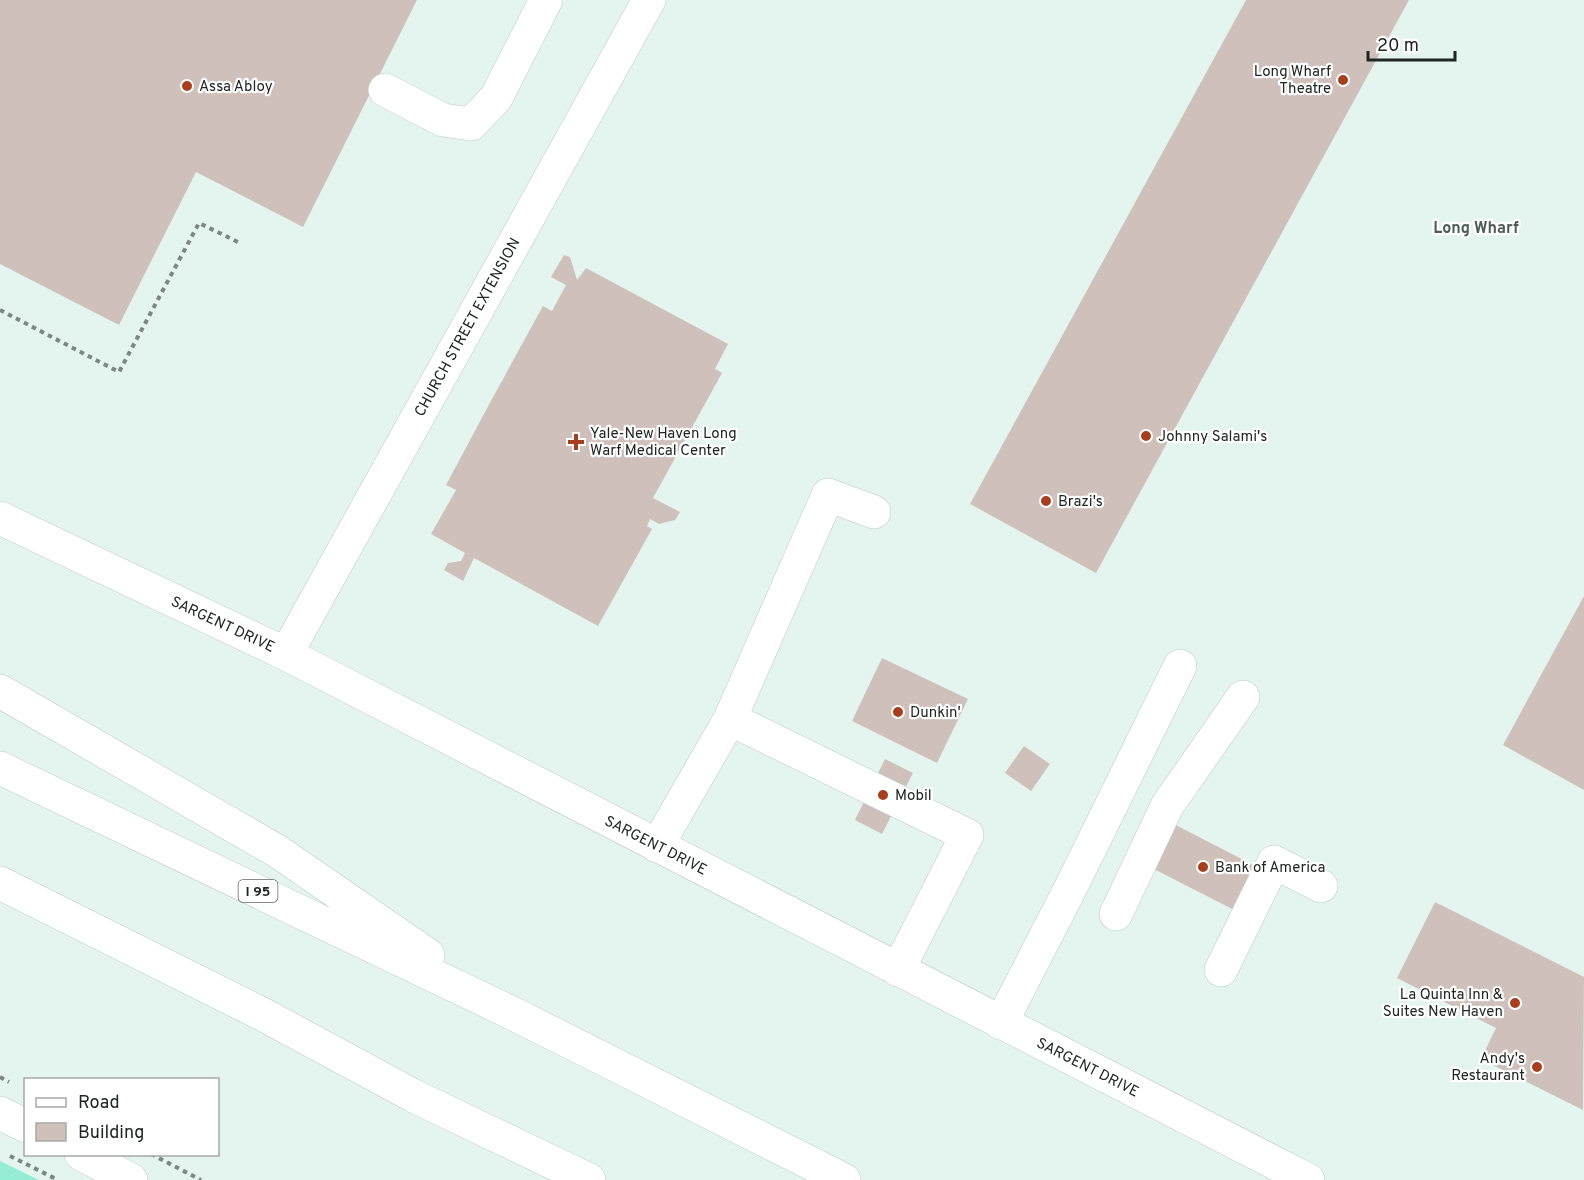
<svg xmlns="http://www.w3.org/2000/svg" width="1584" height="1180" font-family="Overpass,sans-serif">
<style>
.green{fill:#96edd6}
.building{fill:#d0c0bb}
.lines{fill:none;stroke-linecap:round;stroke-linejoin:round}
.minor-casing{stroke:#bacbc5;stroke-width:34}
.major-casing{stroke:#bacbc5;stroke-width:34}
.highway-casing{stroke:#bacbc5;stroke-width:34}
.path{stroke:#7c8783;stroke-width:4;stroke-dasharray:4.5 4.5;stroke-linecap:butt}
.minor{stroke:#fff;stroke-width:33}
.major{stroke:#fff;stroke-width:33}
.highway{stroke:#fff;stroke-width:33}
.poi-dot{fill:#a63f1e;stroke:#fff;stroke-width:2}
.labels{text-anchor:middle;stroke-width:4.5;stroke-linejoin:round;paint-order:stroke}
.shield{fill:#fff;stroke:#636766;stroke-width:1.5}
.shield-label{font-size:14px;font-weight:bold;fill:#202624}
.poi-label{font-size:15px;fill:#202624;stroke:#fff;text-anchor:start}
.street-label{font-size:15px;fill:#202624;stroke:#fff}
.neighbourhood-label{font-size:16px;font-weight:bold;fill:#4d5c57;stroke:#fff}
</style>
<rect width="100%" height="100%" fill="#e4f5ef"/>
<path class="green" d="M0,1161l39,19h-39z"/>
<path class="building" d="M0,0h417l-114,227 -107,-55 -77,153 -119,-61z
M1246,0h163l-313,573 -126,-69z
M564,255l6,2 7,23 9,-12 142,76 -13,25 7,4 -69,125 27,14 -5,8 -16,4 -9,-5 -3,7 5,3 -54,97 -124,-68 -11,23 -19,-11 4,-7 13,-2 4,-8 -34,-19 25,-44 -10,-5 46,-86 51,-93 9,5 14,-26 -15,-8z
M1584,596v194l-81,-45z
M882,658l86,41 -31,64 -85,-42z
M1024,746l26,18 -19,27 -26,-18z
M885,759l28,14 -31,61 -27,-14z
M1166,820l97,50 -23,43 -96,-49z
M1435,902l149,75 -1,133 -102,-51 15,-31 -99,-50z"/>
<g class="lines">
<g class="minor-casing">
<path id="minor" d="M385,90l58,30 28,4 25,-26 50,-98
M730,719l98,-224 46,17
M657,846l73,-127 237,116 -69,135
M1116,914l51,-108 76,-109
M1221,970l53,-108 47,24
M1001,1023l69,-134 110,-223"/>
</g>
<g class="major-casing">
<path id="major" d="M0,518l286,136 1022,526
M286,654l363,-654
M0,1113l26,13
M81,1154l50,26"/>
</g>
<g class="highway-casing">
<path id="highway" d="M0,691l277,160 151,104
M0,768l516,247 328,165
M0,883l262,131 152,82 175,84"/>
</g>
<path class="path" d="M0,310l119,62 80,-149 41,20
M0,1077l9,5
M116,1079v1
M151,1154l50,26
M10,1156l48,24"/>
<use href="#minor" class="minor"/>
<use href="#major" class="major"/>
<use href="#highway" class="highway"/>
</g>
<g class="poi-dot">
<circle cx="1343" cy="80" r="6"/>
<circle cx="187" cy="86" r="6"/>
<circle cx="1146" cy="436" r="6"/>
<path d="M573 433h6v6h6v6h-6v6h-6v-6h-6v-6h6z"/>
<circle cx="1046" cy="501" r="6"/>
<circle cx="898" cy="712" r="6"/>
<circle cx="883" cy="795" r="6"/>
<circle cx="1203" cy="867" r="6"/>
<circle cx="1515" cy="1003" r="6"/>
<circle cx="1537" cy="1067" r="6"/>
</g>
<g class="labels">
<rect class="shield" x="238.5" y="880" width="39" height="22" rx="4.5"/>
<g class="shield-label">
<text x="258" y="896">I 95</text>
</g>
<g class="poi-label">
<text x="1331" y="76" text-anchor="end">Long Wharf<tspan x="1331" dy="17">Theatre</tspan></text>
<text x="199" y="91">Assa Abloy</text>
<text x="590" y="438">Yale-New Haven Long<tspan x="590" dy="17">Warf Medical Center</tspan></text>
<text x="1158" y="441">Johnny Salami's</text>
<text x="1058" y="506">Brazi's</text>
<text x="910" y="717">Dunkin'</text>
<text x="895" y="800">Mobil</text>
<text x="1215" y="872">Bank of America</text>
<text x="1503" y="999" text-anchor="end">La Quinta Inn &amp;<tspan x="1503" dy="17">Suites New Haven</tspan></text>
<text x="1525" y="1063" text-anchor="end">Andy's<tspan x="1525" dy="17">Restaurant</tspan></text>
</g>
<g class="street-label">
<text transform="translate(467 327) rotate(-61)" y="5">CHURCH STREET EXTENSION</text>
<text transform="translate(223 624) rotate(25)" y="5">SARGENT DRIVE</text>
<text transform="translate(656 845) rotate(27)" y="5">SARGENT DRIVE</text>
<text transform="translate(1088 1067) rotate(27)" y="5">SARGENT DRIVE</text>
</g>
<g class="neighbourhood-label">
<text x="1476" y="233">Long Wharf</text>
</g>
</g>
<rect x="24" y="1078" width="195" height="78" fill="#ffffff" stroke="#a6a8a7" stroke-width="1.5"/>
<rect x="36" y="1098" width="30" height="9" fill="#ffffff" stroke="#a6a8a7" stroke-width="1.5"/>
<text x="78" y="1108" font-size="18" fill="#202624">Road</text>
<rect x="36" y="1123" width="30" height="18" fill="#d0c0bb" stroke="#a6a8a7" stroke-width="1.5"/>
<text x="78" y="1138" font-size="18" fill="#202624">Building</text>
<path d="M1368 51v9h87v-9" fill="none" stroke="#202624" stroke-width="3"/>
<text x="1377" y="51" font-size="18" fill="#202624" stroke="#ffffff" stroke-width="4.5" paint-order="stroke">20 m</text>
</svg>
